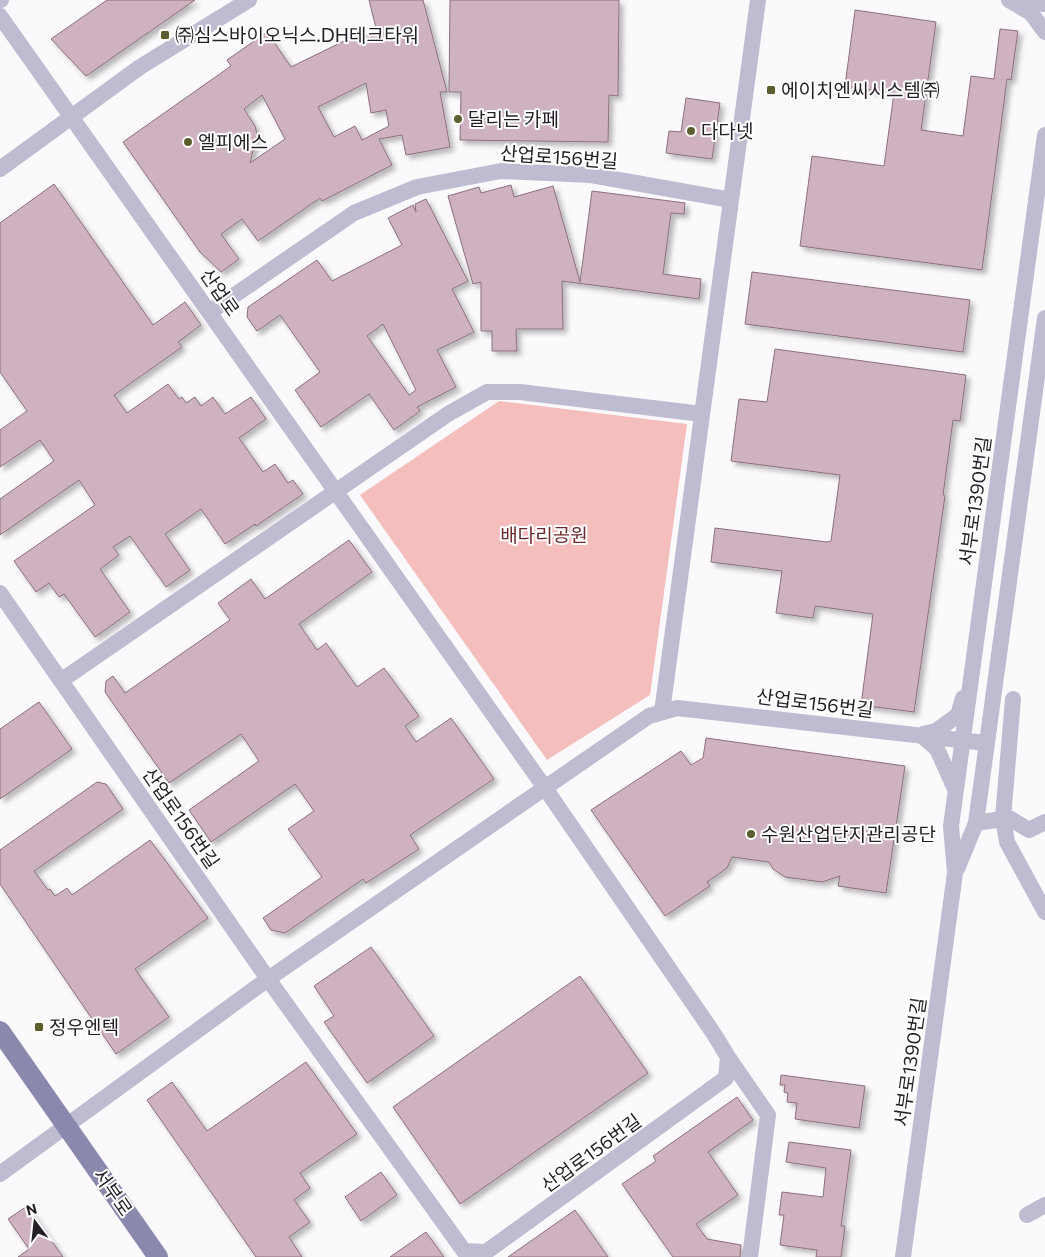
<svg xmlns="http://www.w3.org/2000/svg" width="1045" height="1257" font-family="Commissioner,'Noto Sans KR',sans-serif">
<style>
.green{fill:#f4bebd}
.building{fill:#cfb2bf;stroke:#8b707d;fill-rule:evenodd;filter:url(#shadow)}
.lines{fill:none;stroke-linecap:round;stroke-linejoin:round}
.minor{stroke:#bdbcd0;stroke-width:16}
.major{stroke:#8a88ac;stroke-width:20}
.poi-dot{fill:#5c5f2d;stroke:#fff;stroke-width:2}
.labels{text-anchor:middle;stroke-width:4;stroke-linejoin:round;paint-order:stroke}
.poi-label{font-size:19px;fill:#241e26;stroke:#fff;text-anchor:start}
.street-label{font-size:19px;fill:#241e26;stroke:#fff}
.park-label{font-size:19px;fill:#6b292c;stroke:#fff}
</style>
<defs>
<filter id="shadow"><feDropShadow dx="4" dy="4" stdDeviation="2.5" flood-color="#0004"/></filter>
</defs>
<rect width="100%" height="100%" fill="#fcf9fd"/>
<path class="green" d="M499,401l188,23 -37,271 -103,65 -187,-265z"/>
<path class="building" d="M107,0h88l-109,76 -35,-37z
M369,0h54l24,92h-7l10,55 -44,8 -4,-20 -23,4 13,26 -70,36 -2,-3 -62,43 -16,-22 -21,15 18,25 -18,13 -21,-20 -77,-110 108,-76 -4,-6 40,-28 24,35 51,-25 35,-10zM366,83l5,30 15,-3 3,16 -27,14 -7,-14 -21,11 -16,-30zM262,95l23,44 -35,24 7,-29 -2,-8 -11,-17z
M450,0h169l-1,96 -9,-1 -1,47 -148,-2 1,-48h-12z
M855,10l81,12 -15,108 42,6 8,-60 23,3 6,-50 18,2 -7,49 -4,-1 -25,191 -182,-24 12,-90 72,10 10,-73 -49,-7z
M686,98l34,5 -8,56 -46,-6 3,-22 12,1z
M54,184l99,141 32,-23 16,23 -23,17 4,5 -68,48 13,18 41,-29 11,15 3,-2 4,6 9,-6 6,9 12,-9 12,17 26,-17 15,22 -27,19 24,34 12,-8 13,19 5,-3 10,14 -47,32 -1,-2 -30,20 -24,-35 -36,25 25,36 -24,17 -36,-51 -17,11 6,8 -19,14 30,43 -35,25 -31,-43 -5,3 -10,-14 -13,9 -22,-31 81,-56 -16,-25 -79,55v-36l54,-38 -14,-21 -40,27v-37l27,-19 -27,-39v-149z
M511,185l3,12 39,-11 27,96 12,-91 93,12 -1,11 -13,-1 -8,61 38,5 -2,20 -137,-18 1,48h-47l1,22h-25v-20h-11v-49l-8,2 -25,-88 31,-9 2,6z
M426,199l42,82 -16,8 22,43 -37,18 19,37 -39,20 3,4 -26,19 -25,-36 -48,33 -26,-37 25,-18 -40,-57 -23,16 -10,-14 1,-10 69,-47 15,21 70,-36 -14,-27 25,-13 3,7 -1,-8zM383,324l33,66 -7,5 -42,-59z
M752,272l218,28 -7,52 -218,-28z
M775,349l191,26 -6,46 -7,-1 -10,75 2,1 -31,216 -53,-7 12,-91 -58,-8 -2,12 -37,-5 6,-42 -71,-9 4,-34 112,14 4,-1 9,-66 -109,-14 8,-62 28,3z
M349,540l23,32 -73,52 18,26 9,-7 31,44 27,-19 35,48 -14,10 11,16 35,-24 43,61 -84,56 9,14 -53,34 -3,-4 -78,54 -14,-3 -8,-12 59,-41 -34,-48 26,-18 -19,-27 -84,58 -22,-32 70,-49 -18,-27 -72,49 -64,-91 1,-11 7,-5 12,17 105,-73 -12,-17 33,-24 14,20z
M39,702l33,47 -72,50v-70z
M706,738l199,28 -19,127 -48,-7 2,-10 -18,6 -37,-5 -12,-8 -4,-7 -37,-5 -5,11 -20,14 3,4 -45,30 -74,-106 90,-59 10,14 12,-7z
M97,782l9,2 17,25 -89,62 14,19 2,-1 5,7 12,-8 5,7 78,-55 58,78 -73,51 34,48 -53,37 -116,-170v-34z
M371,947l63,89 -67,47 -43,-61 10,-6 -20,-30z
M580,976l68,97 -188,131 -67,-97z
M306,1062l51,72 -57,39 10,15 -16,12 16,22 -21,15 13,20h-46l-109,-157 25,-18 35,49z
M781,1075l84,11 -6,42 -64,-9 2,-16 -10,-1 1,-9 -4,-1 1,-7h-5z
M737,1097l16,23 -45,32 30,43 -42,29 11,15 34,6 -1,12h-67l-51,-73 34,-23 -3,-5z
M789,1142l62,8 -10,76h4l-4,31h-25l1,-7 -37,-5 4,-30h-5l3,-23 41,5 3,-29 -40,-6z
M381,1172l16,23 -36,26 -16,-24z
M27,1206l36,51h-45l11,-8 -21,-30z
M575,1210l33,47h-100z
M426,1232l18,25h-54z"/>
<g class="lines">
<path class="minor" d="M0,0h1
M1009,0l22,13 14,19
M1016,0l29,4
M0,16l545,772 169,246 14,23 -2,21 -240,174 -22,-1 -196,-272 -268,-386
M0,169l140,-102 109,-67
M210,312l144,-99 63,-26 84,-16 90,4 140,25
M62,680l386,-266 39,-22h33l182,22
M1013,699l-10,119 4,24 38,70
M662,712l96,-712
M923,734l13,-3 22,-16 5,-17
M921,735l16,14 18,40
M976,823l33,-5 20,12 16,-8
M957,869l19,-46 69,-505
M728,1057l40,58 -18,142
M0,1174l268,-195 381,-263 28,-8 309,35
M1027,1215l18,-10
M903,1257l52,-384 -4,-47 94,-691"/>
<path class="major" d="M0,1031l158,226"/>
</g>
<g class="poi-dot">
<rect x="160" y="30" width="10" height="10" rx="2.5"/>
<rect x="766" y="85" width="10" height="10" rx="2.5"/>
<circle cx="458" cy="119" r="5"/>
<circle cx="691" cy="131" r="5"/>
<circle cx="188" cy="142" r="5"/>
<circle cx="751" cy="834" r="5"/>
<rect x="34" y="1022" width="10" height="10" rx="2.5"/>
</g>
<g class="labels">
<g class="poi-label">
<text x="175" y="42">㈜심스바이오닉스.DH테크타워</text>
<text x="781" y="97">에이치엔씨시스템㈜</text>
<text x="468" y="126">달리는 카페</text>
<text x="701" y="138">다다넷</text>
<text x="198" y="149">엘피에스</text>
<text x="761" y="841">수원산업단지관리공단</text>
<text x="49" y="1034">정우엔텍</text>
</g>
<g class="street-label">
<text transform="translate(559 157) rotate(4)" y="7">산업로156번길</text>
<text transform="translate(220 292) rotate(55)" y="7">산업로</text>
<text transform="translate(975 501) rotate(-82)" y="7">서부로1390번길</text>
<text transform="translate(815 703) rotate(7)" y="7">산업로156번길</text>
<text transform="translate(181 818) rotate(55)" y="7">산업로156번길</text>
<text transform="translate(910 1062) rotate(-82)" y="7">서부로1390번길</text>
<text transform="translate(591 1153) rotate(-36)" y="7">산업로156번길</text>
<text transform="translate(113 1192) rotate(55)" y="7">서부로</text>
</g>
<g class="park-label">
<text x="544" y="542">배다리공원</text>
</g>
</g>
<g transform="translate(35 1222) rotate(345)" stroke="#ffffff" stroke-width="4" paint-order="stroke">
<path d="M0-4L9 19L0 12L-9 19Z" fill="#241e26"/>
<text y="-8" font-size="14" font-weight="bold" text-anchor="middle" fill="#241e26">N</text>
</g>
</svg>
